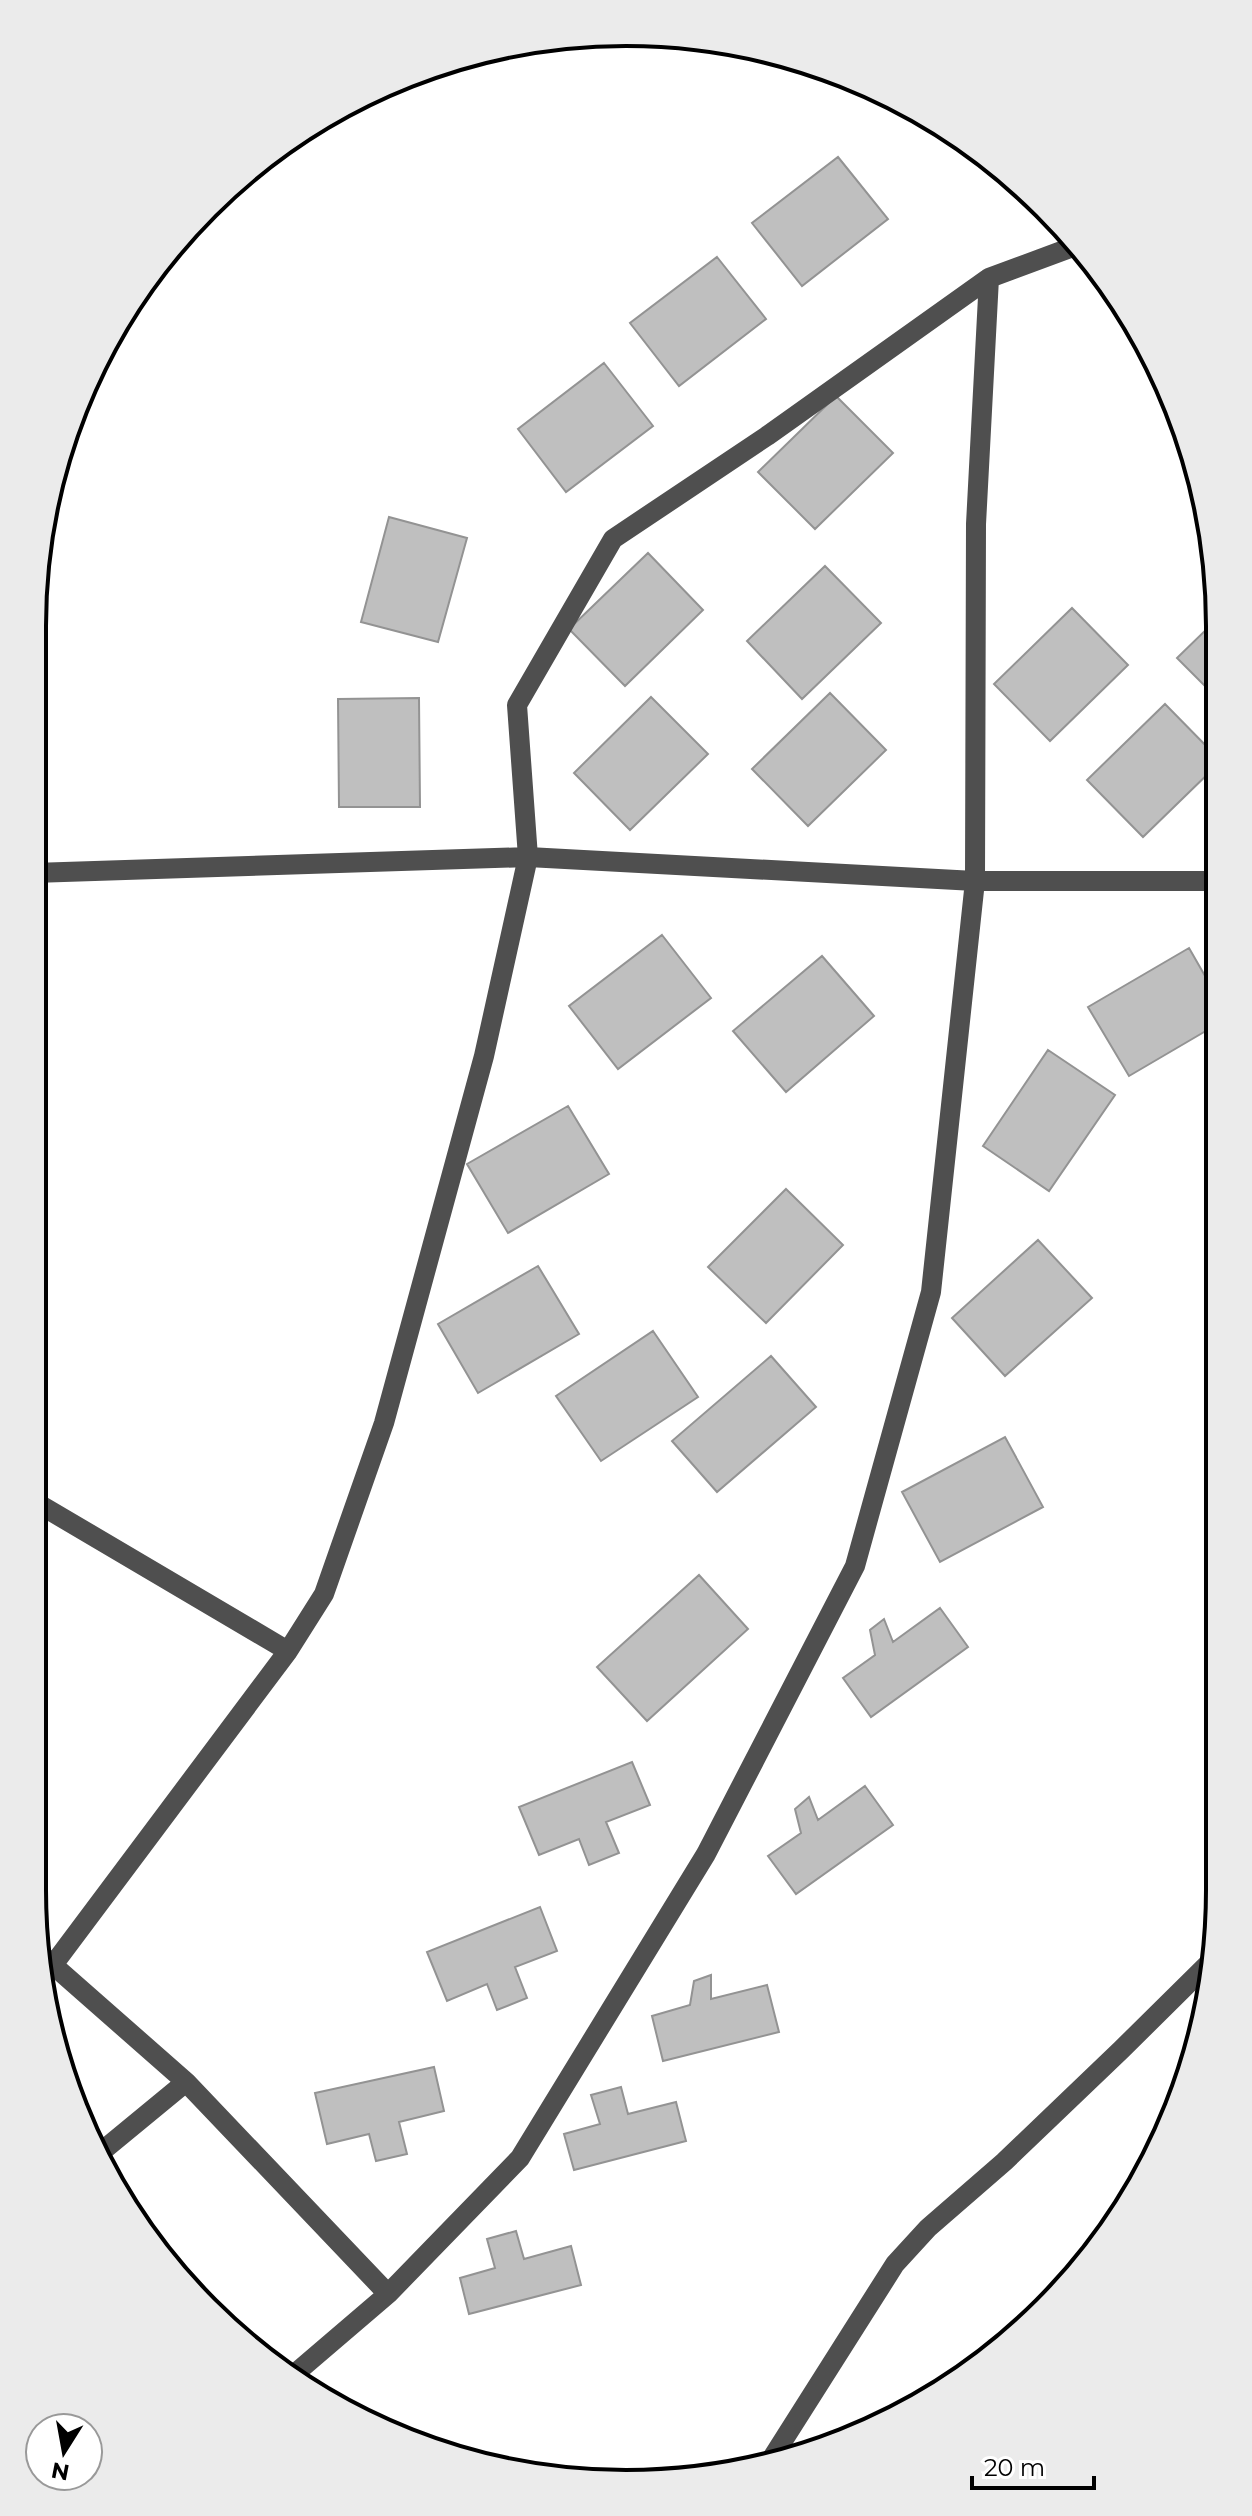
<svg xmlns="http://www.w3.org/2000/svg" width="1252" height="2516" font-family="Montserrat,sans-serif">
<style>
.building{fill:#bfbfbf;stroke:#939393;stroke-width:2}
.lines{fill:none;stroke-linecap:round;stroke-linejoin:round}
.minor{stroke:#4f4f4f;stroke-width:20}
.rim{fill:none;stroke:#000;stroke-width:4}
</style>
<rect width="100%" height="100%" fill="#fff"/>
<path class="building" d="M838,157l50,62 -86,67 -50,-63z
M717,257l49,62 -87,67 -49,-63z
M604,363l49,63 -87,66 -48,-63z
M836,396l57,57 -78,76 -57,-57z
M389,517l78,21 -29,104 -77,-20z
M648,553l55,57 -78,76 -56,-57z
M825,566l56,57 -79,76 -55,-58z
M1072,608l56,57 -78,76 -56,-57z
M1215,621v75l-38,-38z
M830,693l56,57 -78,76 -56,-57z
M651,697l57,57 -78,76 -56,-57z
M419,698l1,109h-81l-1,-108z
M1165,704l51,52v10l-73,71 -56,-57z
M662,935l49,63 -93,71 -49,-63z
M1189,948l27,47v30l-87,51 -41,-69z
M822,956l52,60 -88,76 -53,-61z
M1048,1050l67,45 -66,96 -66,-45z
M568,1106l41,68 -101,59 -41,-69z
M786,1189l57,56 -77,78 -58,-56z
M1038,1240l54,58 -87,78 -53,-58z
M538,1266l41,68 -101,59 -40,-69z
M653,1331l45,66 -97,64 -45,-65z
M771,1356l45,51 -99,85 -45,-51z
M1005,1437l38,70 -103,55 -38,-70z
M699,1575l49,54 -101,92 -50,-54z
M940,1608l28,39 -97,70 -28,-39 32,-23 -5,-25 14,-11 9,23z
M632,1762l18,43 -44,17 13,31 -30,12 -10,-26 -40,16 -20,-48z
M865,1786l28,39 -97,69 -28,-38 33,-23 -6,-24 14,-12 9,23z
M540,1907l17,44 -42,16 12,31 -30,12 -10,-26 -40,17 -20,-49z
M711,1975v24l56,-14 12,47 -116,29 -11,-45 38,-11 4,-24z
M434,2067l10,44 -45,11 8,32 -31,7 -7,-27 -42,10 -12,-51z
M621,2087l7,27 48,-12 10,39 -112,29 -10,-36 36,-10 -9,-29z
M516,2231l8,28 47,-13 10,39 -112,29 -9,-36 35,-10 -8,-29z"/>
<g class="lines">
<path class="minor" d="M33,873l495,-16 447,24h241
M33,1109l3,-19 -3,-47
M32,1500l256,151
M45,1958l141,124 202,212
M53,1965l235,-314 36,-57 60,-171 100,-367 44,-199 -11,-152 96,-166 154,-103 222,-158
M101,2152l85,-70
M291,2377l97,-83 132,-136 186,-304 149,-288 76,-274 44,-411 1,-357 13,-246 89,-33
M772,2458l123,-194 33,-36 76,-66 117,-112 93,-92"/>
</g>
<path d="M0 0H1252V2516H0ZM626 46H626A580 580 0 0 1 1206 626V1890A580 580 0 0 1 626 2470H626A580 580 0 0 1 46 1890V626A580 580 0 0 1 626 46Z" fill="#ebebeb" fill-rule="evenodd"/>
<path class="rim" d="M626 46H626A580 580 0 0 1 1206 626V1890A580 580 0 0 1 626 2470H626A580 580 0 0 1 46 1890V626A580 580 0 0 1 626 46Z"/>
<g transform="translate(64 2452) rotate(191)"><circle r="38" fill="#ffffff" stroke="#999999" stroke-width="2"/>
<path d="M0-6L14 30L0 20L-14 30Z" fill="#000000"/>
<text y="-12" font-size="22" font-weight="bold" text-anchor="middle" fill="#000000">N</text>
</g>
<path d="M972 2476v12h122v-12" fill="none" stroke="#000000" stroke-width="4"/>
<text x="984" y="2476" font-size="24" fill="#000000" stroke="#ffffff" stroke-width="6" paint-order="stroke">20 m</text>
</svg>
